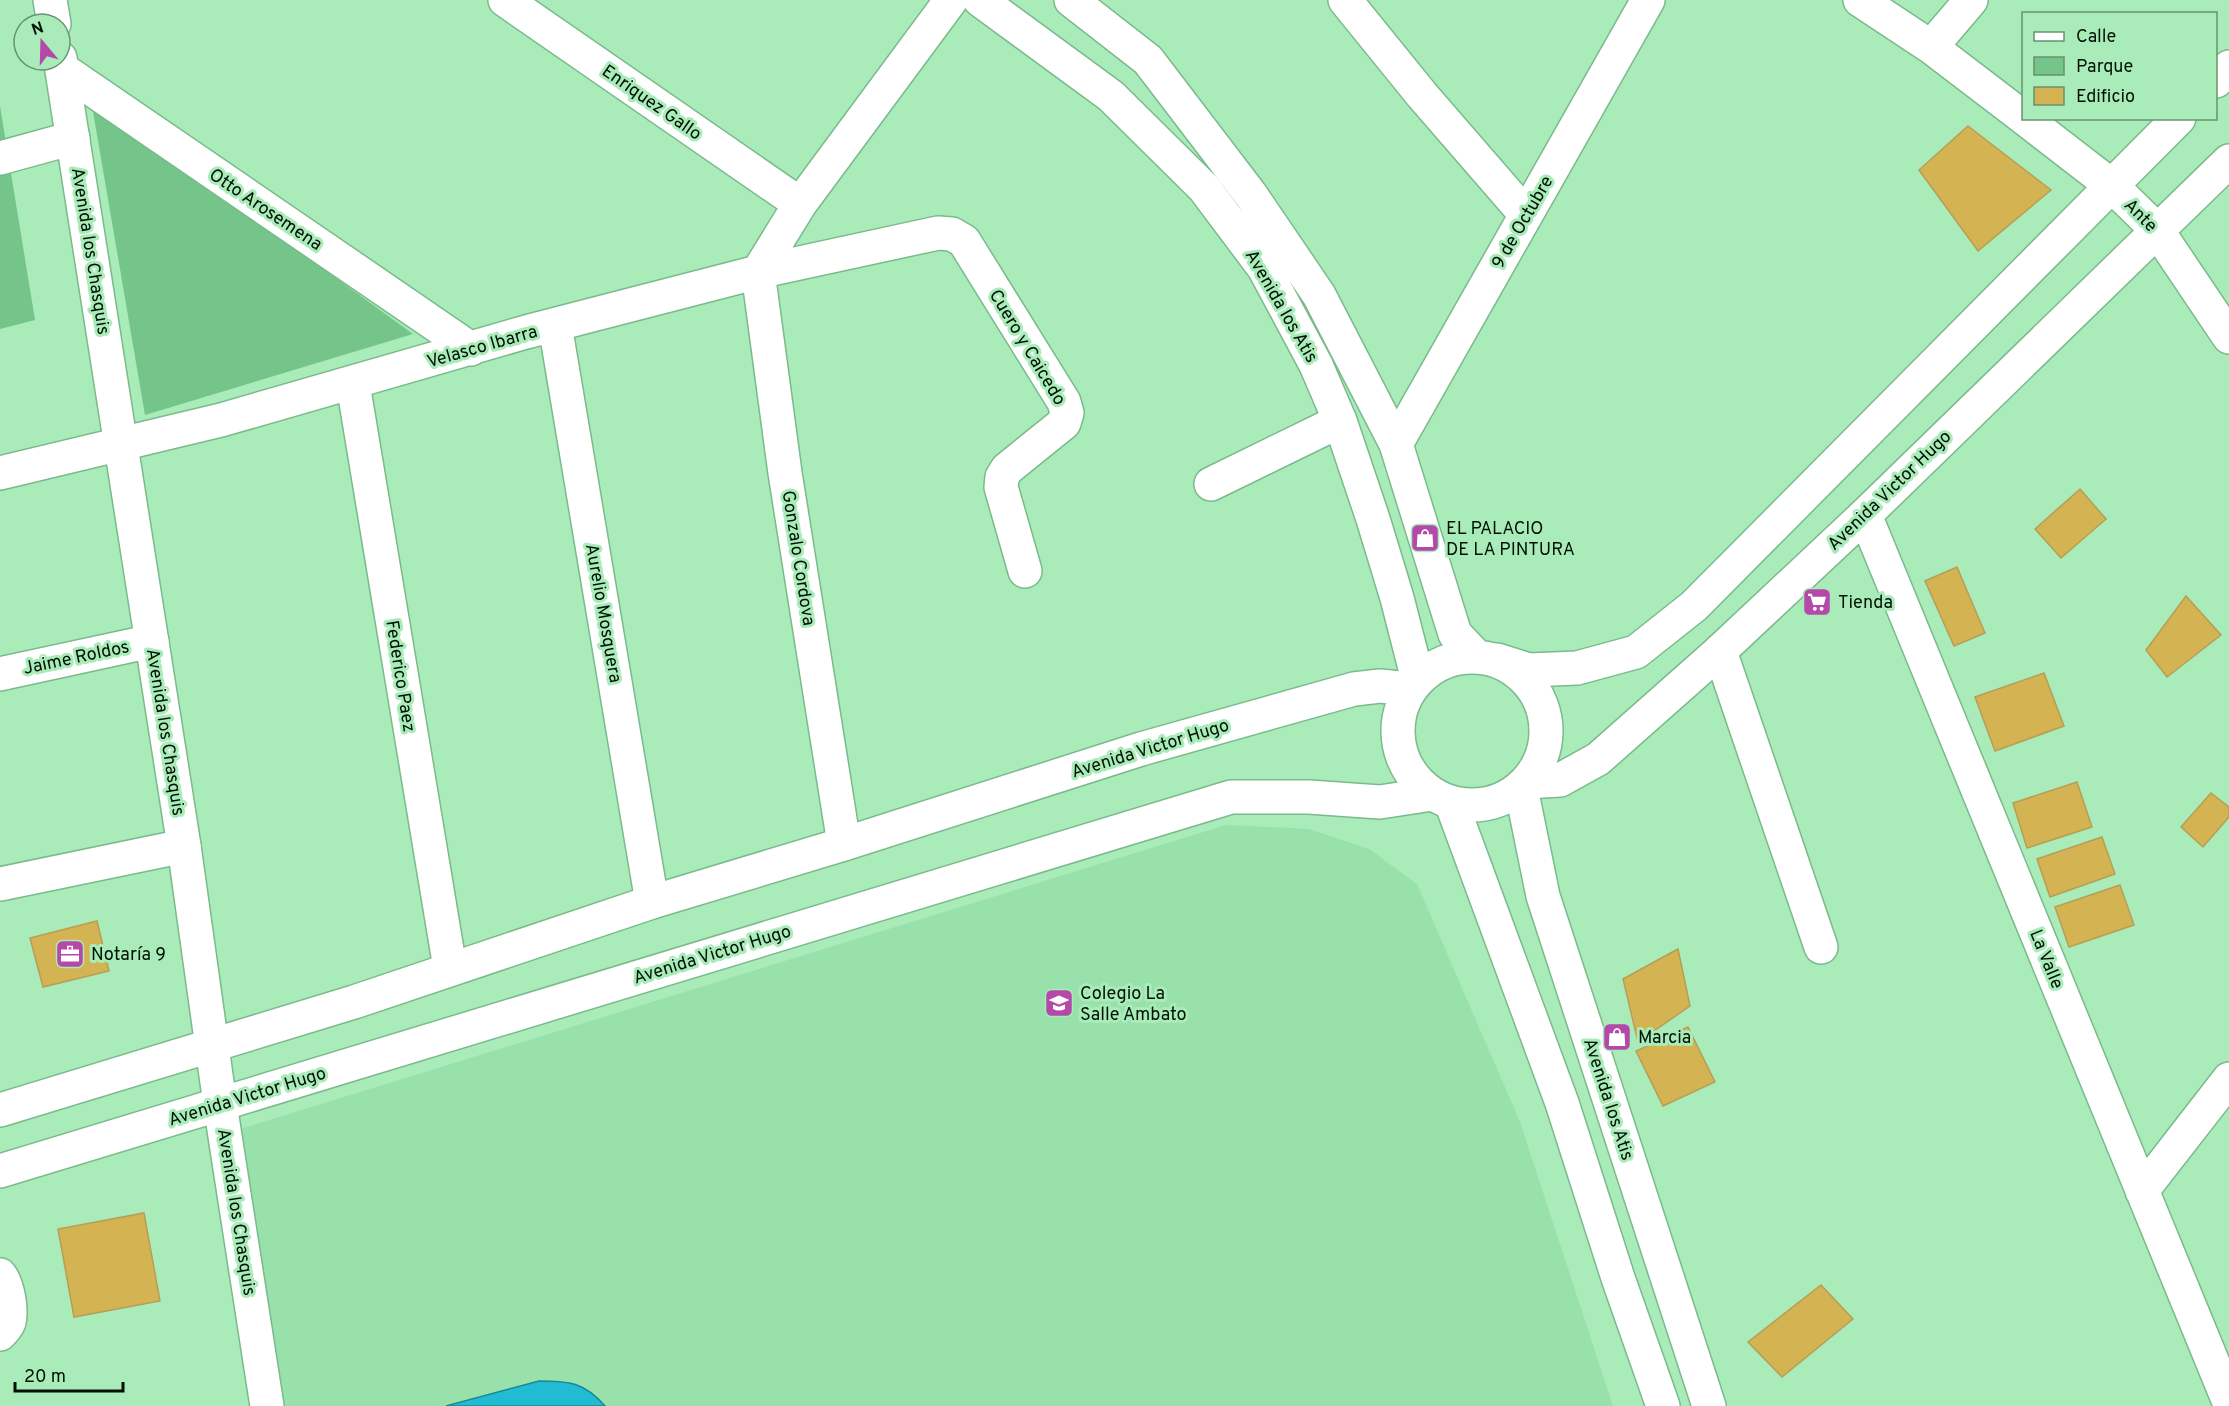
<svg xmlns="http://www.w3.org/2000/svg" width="2229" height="1406" font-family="Overpass,sans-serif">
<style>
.built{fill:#98e1aa}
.green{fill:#75c58b}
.water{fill:#21bcd4;stroke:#178995;stroke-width:1.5}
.building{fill:#d3b352;stroke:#b69e57;stroke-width:1.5}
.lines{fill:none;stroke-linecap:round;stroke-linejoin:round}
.minor-casing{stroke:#7bba8b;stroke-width:36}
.major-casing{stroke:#7bba8b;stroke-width:36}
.minor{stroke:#fff;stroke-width:33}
.major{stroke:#fff;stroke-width:33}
.labels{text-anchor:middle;stroke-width:6;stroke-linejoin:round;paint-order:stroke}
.street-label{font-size:18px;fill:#001203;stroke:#a9ebb9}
.poi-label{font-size:18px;fill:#001203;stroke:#a9ebb9;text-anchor:start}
</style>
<rect width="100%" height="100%" fill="#a9ebb9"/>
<path class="built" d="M1226,825l83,4 60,20 48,35 103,238 93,284h-1332l-44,-276z"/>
<path class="green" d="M91,100l322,234 -268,81z
M0,106l35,214 -35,9z"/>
<path class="water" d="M539,1381c30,0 45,1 66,25h-159z"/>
<path class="building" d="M1968,126l83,64 -73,61 -59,-81z
M2080,489l26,30 -45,39 -26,-29z
M1957,567l28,66 -31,13 -29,-65z
M2186,596l35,39 -54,42 -21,-27z
M2044,673l20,53 -69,25 -20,-54z
M2077,782l15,45 -65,21 -14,-45z
M2211,793l18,14v10l-26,30 -22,-20z
M2102,837l13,37 -65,23 -13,-38z
M2120,885l14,40 -65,22 -14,-40z
M97,921l12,50 -66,16 -13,-49z
M1678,949l12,57 -52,36 -15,-63z
M1688,1027l27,55 -52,24 -27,-55z
M144,1213l16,88 -86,16 -16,-88z
M1821,1285l32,34 -71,58 -34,-35z"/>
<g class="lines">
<g class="minor-casing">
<path id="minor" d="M505,0l295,204
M1345,0l77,95 104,120
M1860,0l71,47 93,71
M1931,47l40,-47
M62,69l409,280
M2024,118l88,68 45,44 72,107
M0,158l73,-20
M555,325l97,577
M353,384l97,584
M1396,444l252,-444
M0,473l221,-53 305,-88 232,-60 180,-39 14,1 12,7 100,161 3,11 -3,10 -57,46 -5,8 -1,10 24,84
M1211,484l129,-63
M1865,515l364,887
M1720,651l101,296
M0,674l152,-33
M844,844l-59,-371 -27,-201 42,-68 151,-204
M0,884l184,-38
M220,1104l47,302
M2142,1191l87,-112
M0,1275c8,10 12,35 9,47 -2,5 -5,8 -9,12"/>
</g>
<g class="major-casing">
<path id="major" d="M50,0l4,24
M980,0l131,96 93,92 60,80 52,97 24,56 33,98 24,79 21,82
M1071,0l77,60 103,135 68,100 77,149 59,190 21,22
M60,58l124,788 36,258
M2216,81l13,-14
M1398 731a74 74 0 1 1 148 0a74 74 0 1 1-148 0Z
M1497,660l32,10 48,-2 59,-16 58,-46 485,-488
M1526,782l34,-2 38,-21 122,-108 145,-136 364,-354
M1521,788l22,108 166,510
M1451,802l111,301 56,175 45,128
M0,1110l354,-108 298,-100 192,-58 297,-95 213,-60 26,-3 30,3
M0,1171l1231,-374h78l71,5 52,-8"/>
</g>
<use href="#minor" class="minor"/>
<use href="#major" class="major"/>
</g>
<defs>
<g id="shop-square" transform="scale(1.5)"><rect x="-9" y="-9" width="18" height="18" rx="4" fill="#b449aa" stroke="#a9ebb9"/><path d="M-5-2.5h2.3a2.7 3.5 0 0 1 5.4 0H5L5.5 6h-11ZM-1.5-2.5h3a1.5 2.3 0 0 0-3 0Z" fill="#fff"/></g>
<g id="supermarket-square" transform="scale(1.5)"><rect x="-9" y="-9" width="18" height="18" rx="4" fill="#b449aa" stroke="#a9ebb9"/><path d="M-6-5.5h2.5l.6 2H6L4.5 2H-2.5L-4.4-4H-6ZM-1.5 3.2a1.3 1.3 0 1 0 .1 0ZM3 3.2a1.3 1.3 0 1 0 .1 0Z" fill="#fff"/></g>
<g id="office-square" transform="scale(1.5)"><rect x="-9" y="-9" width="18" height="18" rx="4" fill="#b449aa" stroke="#a9ebb9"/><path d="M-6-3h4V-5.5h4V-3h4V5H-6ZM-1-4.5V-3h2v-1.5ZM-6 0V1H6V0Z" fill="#fff"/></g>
<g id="school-square" transform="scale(1.5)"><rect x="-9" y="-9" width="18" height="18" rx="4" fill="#b449aa" stroke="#a9ebb9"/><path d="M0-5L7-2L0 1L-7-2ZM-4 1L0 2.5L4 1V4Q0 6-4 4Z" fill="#fff"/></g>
</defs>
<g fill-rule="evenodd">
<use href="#shop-square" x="1425" y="538"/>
<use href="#supermarket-square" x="1817" y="602"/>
<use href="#office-square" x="70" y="954"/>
<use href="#school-square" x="1059" y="1003"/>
<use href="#shop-square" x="1617" y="1037"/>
</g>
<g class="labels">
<g class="street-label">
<text transform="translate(652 102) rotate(35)" y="6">Enriquez Gallo</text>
<text transform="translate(266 209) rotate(34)" y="6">Otto Arosemena</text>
<text transform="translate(2141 215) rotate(45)" y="6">Ante</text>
<text transform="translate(1522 222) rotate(-60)" y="6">9 de Octubre</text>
<text transform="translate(91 251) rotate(81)" y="6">Avenida los Chasquis</text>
<text transform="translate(1282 306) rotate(60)" y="6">Avenida los Atis</text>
<text transform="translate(482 346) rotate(-16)" y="6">Velasco Ibarra</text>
<text transform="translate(1028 347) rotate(59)" y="6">Cuero y Caicedo</text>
<text transform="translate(1889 490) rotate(-44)" y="6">Avenida Victor Hugo</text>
<text transform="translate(799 558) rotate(81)" y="6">Gonzalo Cordova</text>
<text transform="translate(604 613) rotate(80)" y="6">Aurelio Mosquera</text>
<text transform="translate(76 657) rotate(-12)" y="6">Jaime Roldos</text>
<text transform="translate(401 676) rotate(81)" y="6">Federico Paez</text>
<text transform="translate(166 732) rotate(81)" y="6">Avenida los Chasquis</text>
<text transform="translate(1150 748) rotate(-17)" y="6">Avenida Victor Hugo</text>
<text transform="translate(712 954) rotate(-17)" y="6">Avenida Victor Hugo</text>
<text transform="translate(2047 959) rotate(68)" y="6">La Valle</text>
<text transform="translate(247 1096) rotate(-17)" y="6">Avenida Victor Hugo</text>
<text transform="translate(1609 1099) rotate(72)" y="6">Avenida los Atis</text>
<text transform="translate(237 1212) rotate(81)" y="6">Avenida los Chasquis</text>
</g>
<g class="poi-label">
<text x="1446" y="534">EL PALACIO<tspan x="1446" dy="21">DE LA PINTURA</tspan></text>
<text x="1838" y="608">Tienda</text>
<text x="91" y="960">Notaría 9</text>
<text x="1080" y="999">Colegio La<tspan x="1080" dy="21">Salle Ambato</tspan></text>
<text x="1638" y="1043">Marcia</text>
</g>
</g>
<rect x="2022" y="12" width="195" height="108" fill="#a9ebb9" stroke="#659470" stroke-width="1.5"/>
<rect x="2034" y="32" width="30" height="9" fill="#ffffff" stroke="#659470" stroke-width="1.5"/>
<text x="2076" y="42" font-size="18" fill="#001203">Calle</text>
<rect x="2034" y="57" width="30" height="18" fill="#75c58b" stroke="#659470" stroke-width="1.5"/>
<text x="2076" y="72" font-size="18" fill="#001203">Parque</text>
<rect x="2034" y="87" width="30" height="18" fill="#d3b352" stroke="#659470" stroke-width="1.5"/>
<text x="2076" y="102" font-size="18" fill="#001203">Edificio</text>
<g transform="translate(42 42) rotate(341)"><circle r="28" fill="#a9ebb9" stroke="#659470" stroke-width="1.5"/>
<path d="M0-4.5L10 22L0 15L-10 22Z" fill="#b449aa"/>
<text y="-9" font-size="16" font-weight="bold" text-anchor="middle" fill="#001203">N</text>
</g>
<path d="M15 1382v9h108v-9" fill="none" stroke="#001203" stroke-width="3"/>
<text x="24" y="1382" font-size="18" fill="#001203" stroke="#a9ebb9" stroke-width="4.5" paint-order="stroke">20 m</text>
</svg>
